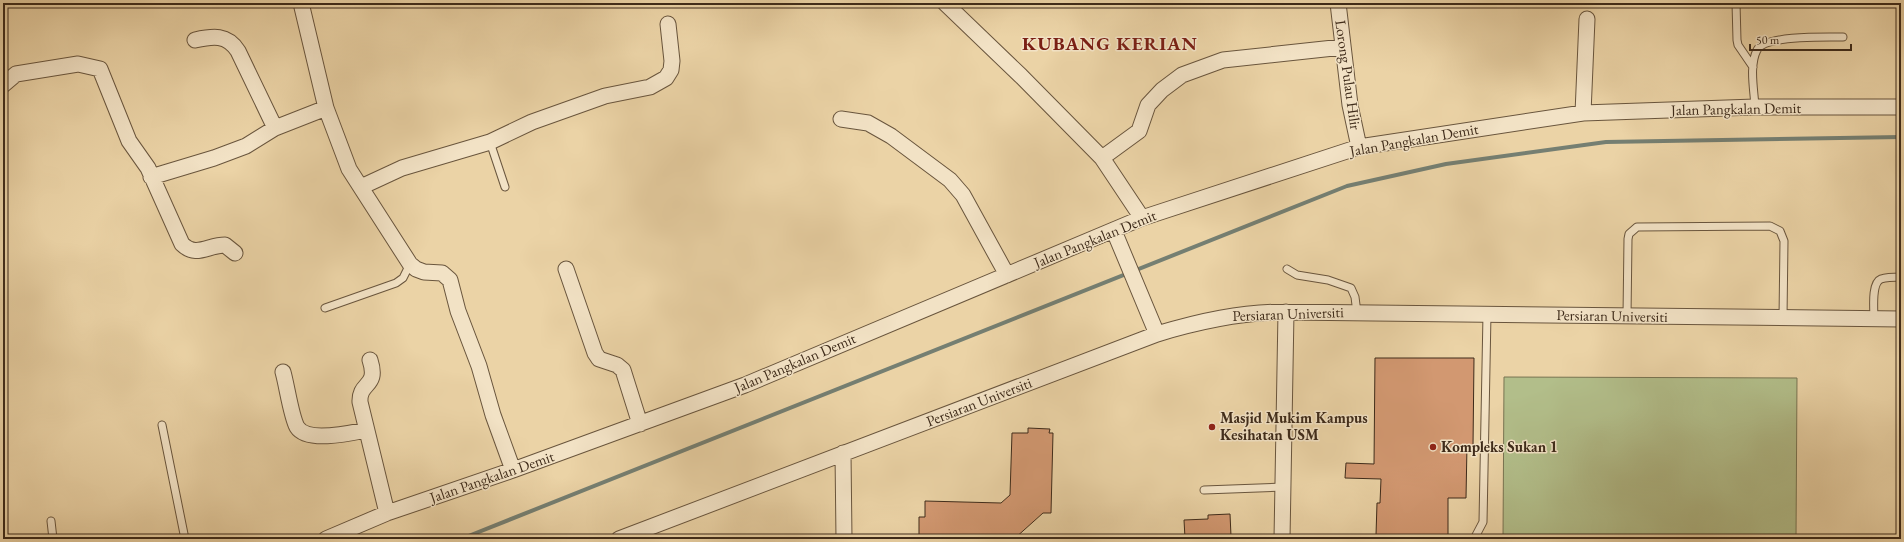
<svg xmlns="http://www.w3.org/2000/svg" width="1904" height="542" font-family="'EB Garamond',serif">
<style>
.green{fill:#b2be8a;stroke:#787452}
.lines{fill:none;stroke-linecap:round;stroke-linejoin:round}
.stream{stroke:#757f72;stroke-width:4}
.building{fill:#d29871;stroke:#3e2b1a}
.lane-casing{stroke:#69553d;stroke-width:9}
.street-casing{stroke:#69553d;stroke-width:17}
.lane{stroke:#f2e2c5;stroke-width:7}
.street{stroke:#f2e2c5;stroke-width:15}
.poi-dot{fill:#8f2418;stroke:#f2e2c5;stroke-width:1.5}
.labels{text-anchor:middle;stroke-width:3;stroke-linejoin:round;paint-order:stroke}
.street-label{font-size:15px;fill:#3e2b1a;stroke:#f2e2c5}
.poi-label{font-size:15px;font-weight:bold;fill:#3e2b1a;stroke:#f2e2c5;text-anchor:start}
.district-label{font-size:19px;font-weight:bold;letter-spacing:1px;fill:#7a1f14;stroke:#f2e2c5}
</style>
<rect width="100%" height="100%" fill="#ebd3a6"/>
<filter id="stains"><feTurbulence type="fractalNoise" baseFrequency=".005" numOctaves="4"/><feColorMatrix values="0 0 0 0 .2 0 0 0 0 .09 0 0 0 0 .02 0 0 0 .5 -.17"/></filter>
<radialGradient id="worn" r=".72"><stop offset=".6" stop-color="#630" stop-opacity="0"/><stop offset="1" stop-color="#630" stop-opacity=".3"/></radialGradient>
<path class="green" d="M1504,377l293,1 -1,161h-293z"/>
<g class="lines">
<path class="stream" d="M461,539l886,-353 99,-22 160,-22 295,-5"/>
</g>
<path class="building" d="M1375,358h99l-1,88 -6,-1 -1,53h-18v37h-72l1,-32h3l1,-24 -36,-1 1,-15 28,1z
M1028,428l22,1 -1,4h4l-2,80h-8l-29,26 -95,-1v-21h6v-16l76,2 9,-8 2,-62h16z
M1230,514l1,22h-5v3l-41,-1 -1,-18 24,-1v-4z"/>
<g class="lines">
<g class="lane-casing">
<path id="lane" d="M1736,3l1,37 1,5 15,22
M1755,107c-1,-18 -6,-41 2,-57 8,-15 70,-13 86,-13
M490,142l15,45
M1287,269l10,6 31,5 23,8 4,9 2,16
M325,308l71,-25 7,-5 7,-14
M1627,316l1,-77 1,-5 8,-7 133,-1 10,5 4,10 -1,77
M1874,319c0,-10 -3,-36 7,-40 6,-2 14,-2 20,-2
M162,425l23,114
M1204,490l79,-3
M51,521l2,18
M1474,539l9,-17 4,-208"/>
</g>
<g class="street-casing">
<path id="street" d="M301,3l25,105 23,61 61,95 6,5 8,3 18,1 8,7 8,31 21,55 14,49 20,55
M945,3l76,73 81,82 40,60
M1338,3l12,102 9,42
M195,40c18,-4 32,-6 43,11l37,77
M3,85l13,-11 62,-10 22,5 29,72 19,27 34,76c14,14 26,1 43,1l10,8
M1583,113l4,-94
M841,119l27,4 23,13 59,44 13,15 44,80
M1102,158l37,-27 9,-26 14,-15 20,-15 41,-15 120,-13
M151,177l63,-19 32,-12 29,-18 51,-20
M361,187l41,-19 88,-26 42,-20 73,-26 45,-9 16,-9 5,-8 1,-9 -4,-37
M1114,231l43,103
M566,269l29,84 4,6 18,6 6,5 17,54
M370,360c9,28 -11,21 -10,42l27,111
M283,372c4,14 8,44 14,55 10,16 54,6 69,3
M843,453l1,86
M326,539l61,-26 126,-43 232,-85 397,-167 217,-71 224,-34 172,-6h146
M619,539l538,-205c43,-13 84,-22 129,-22l615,7
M1282,539l4,-227"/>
</g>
<use href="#lane" class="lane"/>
<use href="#street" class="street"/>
</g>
<g class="poi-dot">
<circle cx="1212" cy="427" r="4"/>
<circle cx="1433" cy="447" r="4"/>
</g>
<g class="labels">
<g class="street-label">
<text transform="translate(1348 75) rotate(82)" y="5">Lorong Pulau Hilir</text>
<text transform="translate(1736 109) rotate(-1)" y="5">Jalan Pangkalan Demit</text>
<text transform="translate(1414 140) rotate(-10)" y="5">Jalan Pangkalan Demit</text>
<text transform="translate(1095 239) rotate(-22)" y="5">Jalan Pangkalan Demit</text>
<text transform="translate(1288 314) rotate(-2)" y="5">Persiaran Universiti</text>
<text transform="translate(1612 316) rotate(1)" y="5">Persiaran Universiti</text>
<text transform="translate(795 363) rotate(-23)" y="5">Jalan Pangkalan Demit</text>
<text transform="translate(979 402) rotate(-21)" y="5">Persiaran Universiti</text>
<text transform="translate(492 477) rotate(-19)" y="5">Jalan Pangkalan Demit</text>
</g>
<g class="poi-label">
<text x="1220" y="423">Masjid Mukim Kampus<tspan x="1220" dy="17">Kesihatan USM</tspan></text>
<text x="1441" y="452">Kompleks Sukan 1</text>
</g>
<g class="district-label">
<text x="1110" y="50">KUBANG KERIAN</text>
</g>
</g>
<rect width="1904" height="542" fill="none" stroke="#ebd3a6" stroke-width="16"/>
<rect x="4" y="4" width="1896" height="534" fill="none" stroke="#3e2b1a" stroke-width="2"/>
<rect x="8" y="8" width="1888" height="526" fill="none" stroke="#3e2b1a"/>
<path d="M1750 44v6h101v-6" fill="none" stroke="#3e2b1a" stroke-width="2"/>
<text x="1756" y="44" font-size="12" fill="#3e2b1a" stroke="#f2e2c5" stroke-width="3" paint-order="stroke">50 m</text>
<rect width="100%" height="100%" filter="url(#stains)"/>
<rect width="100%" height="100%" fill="url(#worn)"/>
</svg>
